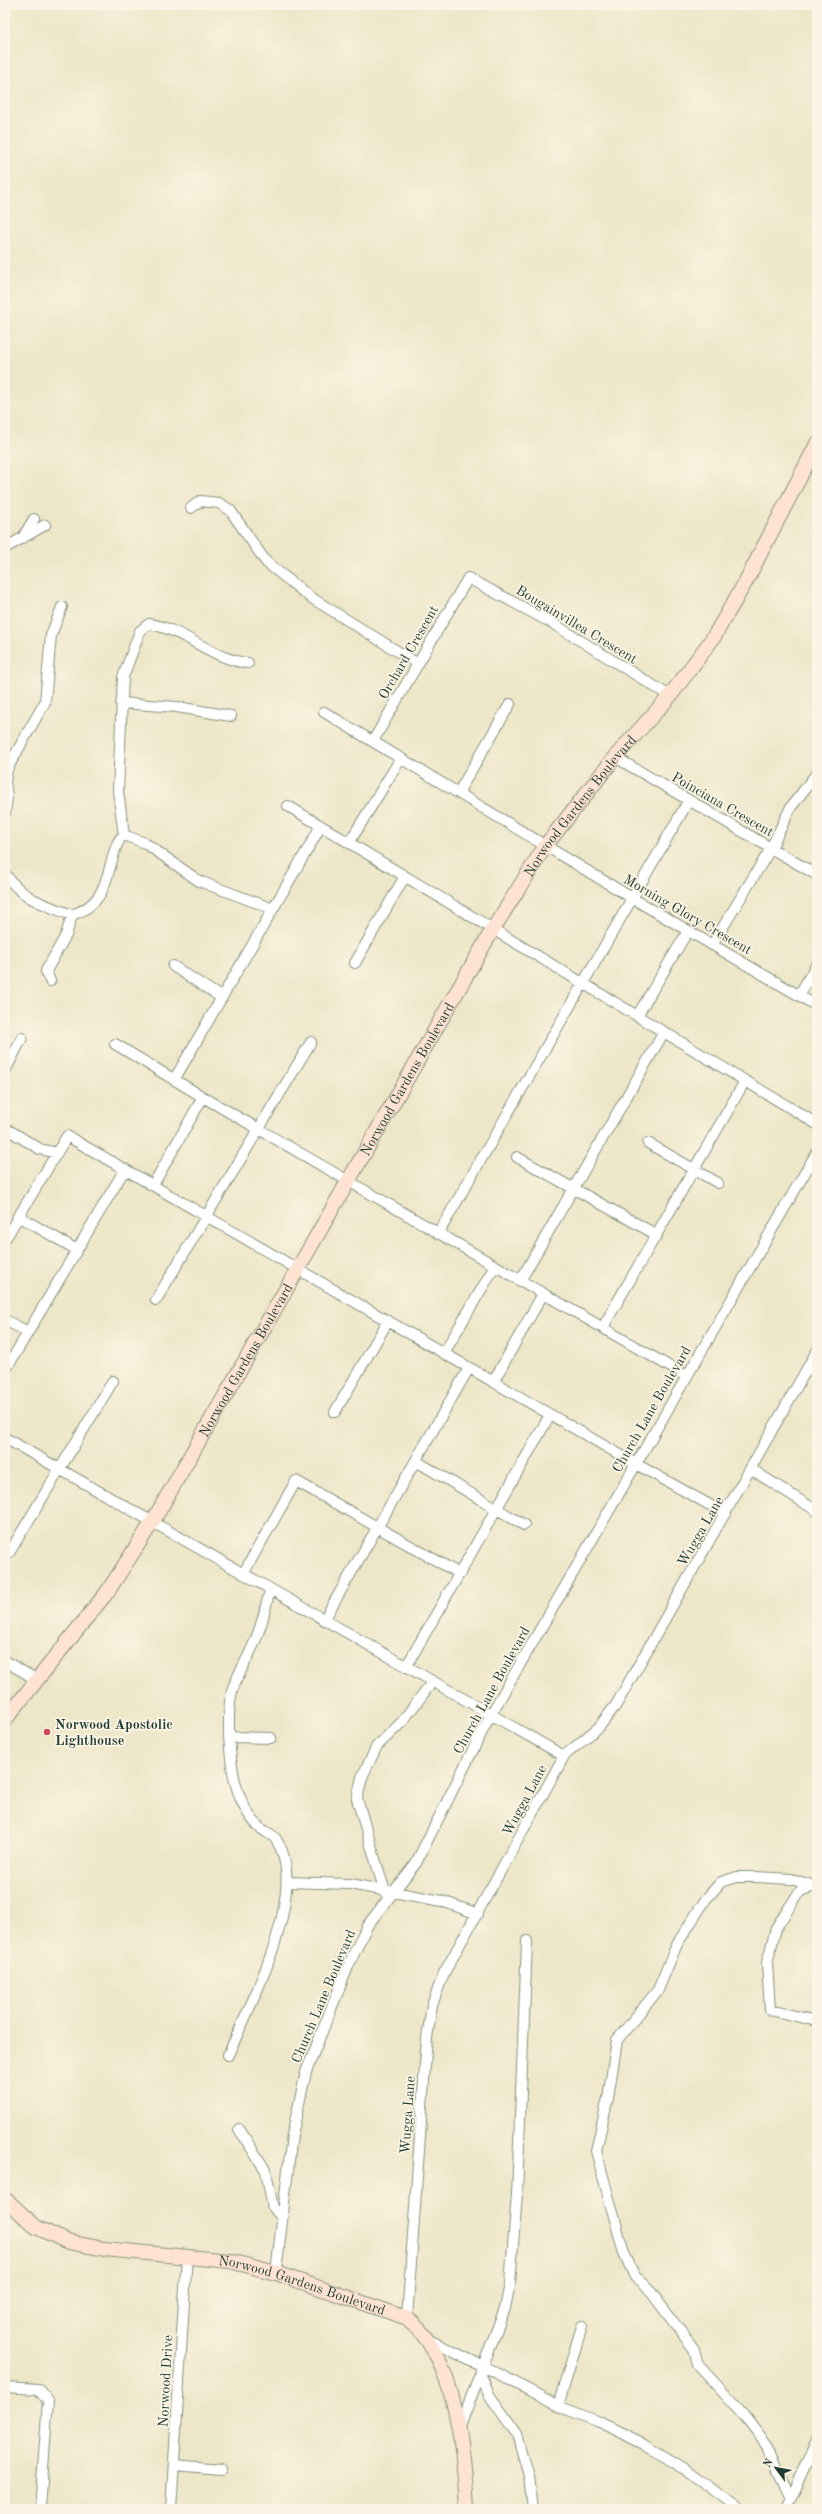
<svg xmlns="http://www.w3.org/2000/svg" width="822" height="2514" font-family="'Old Standard TT',serif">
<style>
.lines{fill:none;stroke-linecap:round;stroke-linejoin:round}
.street-casing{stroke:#86927e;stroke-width:12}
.secondary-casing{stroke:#86927e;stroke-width:16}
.street{stroke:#fff;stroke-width:10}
.secondary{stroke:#fee3d2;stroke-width:14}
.poi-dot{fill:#d1495b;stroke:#fcf5e5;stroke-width:1.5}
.labels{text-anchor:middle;stroke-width:3.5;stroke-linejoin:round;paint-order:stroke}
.street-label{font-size:14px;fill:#1f3d34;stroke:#fcf5e5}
.poi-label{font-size:14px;font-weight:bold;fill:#1f3d34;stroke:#fcf5e5;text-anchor:start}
</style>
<rect width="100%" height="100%" fill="#fcf5e5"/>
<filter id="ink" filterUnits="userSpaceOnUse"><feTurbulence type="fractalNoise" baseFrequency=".025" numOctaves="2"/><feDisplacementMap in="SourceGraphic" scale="8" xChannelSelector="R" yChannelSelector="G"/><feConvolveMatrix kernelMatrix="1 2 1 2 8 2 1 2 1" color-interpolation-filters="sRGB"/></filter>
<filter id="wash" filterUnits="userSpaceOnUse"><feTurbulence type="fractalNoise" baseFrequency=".012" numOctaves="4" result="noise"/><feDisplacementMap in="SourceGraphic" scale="16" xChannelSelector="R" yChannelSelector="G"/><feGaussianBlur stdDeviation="0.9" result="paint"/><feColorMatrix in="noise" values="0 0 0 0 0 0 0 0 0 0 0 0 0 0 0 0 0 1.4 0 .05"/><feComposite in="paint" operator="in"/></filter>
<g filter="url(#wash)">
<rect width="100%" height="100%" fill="#ede6c8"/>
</g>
<g filter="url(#ink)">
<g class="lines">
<g class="street-casing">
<path id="street" d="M191,508l9,-7 19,2 11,7 36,52 44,35 108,67
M23,537l11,-18
M5,548l40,-23
M121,703l56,4 54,9
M324,712l308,186 185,108
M373,741l95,-163 84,45 118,73
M615,757l202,118
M5,782l2,-13 38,-67 6,-67 11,-28
M5,782l2,15 -2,16
M458,793l52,-89
M288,806l529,318
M124,835l-6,-44 5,-114 17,-46 9,-7c36,5 63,36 99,39
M349,843l52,-85
M5,874c19,26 38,30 67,41 34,-12 33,-34 43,-65 2,-6 4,-12 9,-15l21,8 54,38 74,28
M712,945l59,-97 20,-41 26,-34
M355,963l50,-87
M173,966l49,32
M50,981l-4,-10 20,-36 6,-20
M799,995l18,-31
M637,1016l51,-85
M115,1044l88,53 483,279
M5,1071l17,-33
M174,1080l147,-254
M5,1128l35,21 17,4
M648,1143l70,40
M517,1157l140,78
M153,1185l50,-88
M18,1216l59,34
M438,1234l251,-434
M5,1239l62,-103 569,328 90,50
M520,1281l144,-249
M156,1300l155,-258
M5,1320l23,12
M603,1327l142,-246
M444,1353l51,-87
M5,1371l120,-202
M493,1382l50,-88
M335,1412l53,-91
M5,1438l559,318
M416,1461l108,64
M751,1469l66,42
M9,1553l104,-172
M243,1574l53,-93 164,93
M324,1620l145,-252
M5,1661l32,19
M406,1667l144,-252
M229,1737l42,1
M287,1882l63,2 92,17 36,13
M815,1886l-15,5 -24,37 -9,35 3,47 47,11
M385,1892l-28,-93 5,-22 15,-31 25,-24 30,-40
M228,2055c22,-50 84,-166 47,-217 -4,-5 -13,-7 -17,-12 -23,-24 -27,-58 -29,-90 0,-16 -1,-35 5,-51 7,-16 17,-32 23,-49 6,-15 9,-31 13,-46
M239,2129l27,42 7,37 9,9
M276,2273l16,-138 14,-63 43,-108 18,-38 49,-63 74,-147 327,-564
M407,2318l20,-280 5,-33 12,-32 120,-217 35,-29 17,-22 201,-354
M429,2340l70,34 59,32 39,15 47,23 41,25 54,40
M480,2373l10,23 27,38 12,42 4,33
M5,2387l33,2 10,12 -8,108
M558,2406l24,-80
M459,2429l46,-121 5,-24 7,-90 10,-253
M174,2465l47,4
M789,2497l-12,-24 -9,-27 -24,-31 -46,-50 -4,-16 -50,-66 -9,-6 -11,-24 -28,-102 12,-53 9,-58 41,-50 19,-46 29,-45 15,-17 16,-5h20l34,2 24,7
M171,2509l16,-254
M785,2509l32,-69"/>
</g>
<g class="secondary-casing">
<g id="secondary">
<path id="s1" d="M5,1720l103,-129 45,-70 340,-592 53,-84 69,-88 55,-61 43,-58 32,-55 72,-139"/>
<path id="s2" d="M5,2199l31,28 32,15 36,7 126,12 46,12 131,45c49,39 57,132 60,191"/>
</g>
</g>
<use href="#street" class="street"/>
<use href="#secondary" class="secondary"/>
</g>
</g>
<circle class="poi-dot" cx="47" cy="1732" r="4"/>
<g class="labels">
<g class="street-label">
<text transform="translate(577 624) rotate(31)" y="5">Bougainvillea Crescent</text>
<text transform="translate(408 652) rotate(-60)" y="5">Orchard Crescent</text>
<text transform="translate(723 804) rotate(30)" y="5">Poinciana Crescent</text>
<text dy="5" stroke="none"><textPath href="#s1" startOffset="1082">Norwood Gardens Boulevard</textPath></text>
<text transform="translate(688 914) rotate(30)" y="5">Morning Glory Crescent</text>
<text dy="5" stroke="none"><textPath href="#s1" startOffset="758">Norwood Gardens Boulevard</textPath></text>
<text dy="5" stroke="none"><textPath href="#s1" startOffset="434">Norwood Gardens Boulevard</textPath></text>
<text transform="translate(651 1409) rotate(-60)" y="5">Church Lane Boulevard</text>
<text transform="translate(700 1531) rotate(-60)" y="5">Wugga Lane</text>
<text transform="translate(491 1690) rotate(-61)" y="5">Church Lane Boulevard</text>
<text transform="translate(524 1800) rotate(-62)" y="5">Wugga Lane</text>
<text transform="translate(323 1996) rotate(-67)" y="5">Church Lane Boulevard</text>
<text transform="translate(407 2115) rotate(-86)" y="5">Wugga Lane</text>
<text dy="5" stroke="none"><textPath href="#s2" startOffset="316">Norwood Gardens Boulevard</textPath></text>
<text transform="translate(165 2381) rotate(-87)" y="5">Norwood Drive</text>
</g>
<g class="poi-label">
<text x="55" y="1729">Norwood Apostolic<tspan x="55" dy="16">Lighthouse</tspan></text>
</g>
</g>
<rect width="822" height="2514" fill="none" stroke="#fcf5e5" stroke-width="20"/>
<g transform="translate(776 2468) rotate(302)" stroke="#fcf5e5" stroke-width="3" paint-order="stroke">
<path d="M0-3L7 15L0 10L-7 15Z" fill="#1f3d34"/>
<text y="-6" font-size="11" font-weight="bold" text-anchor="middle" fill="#1f3d34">N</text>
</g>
</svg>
